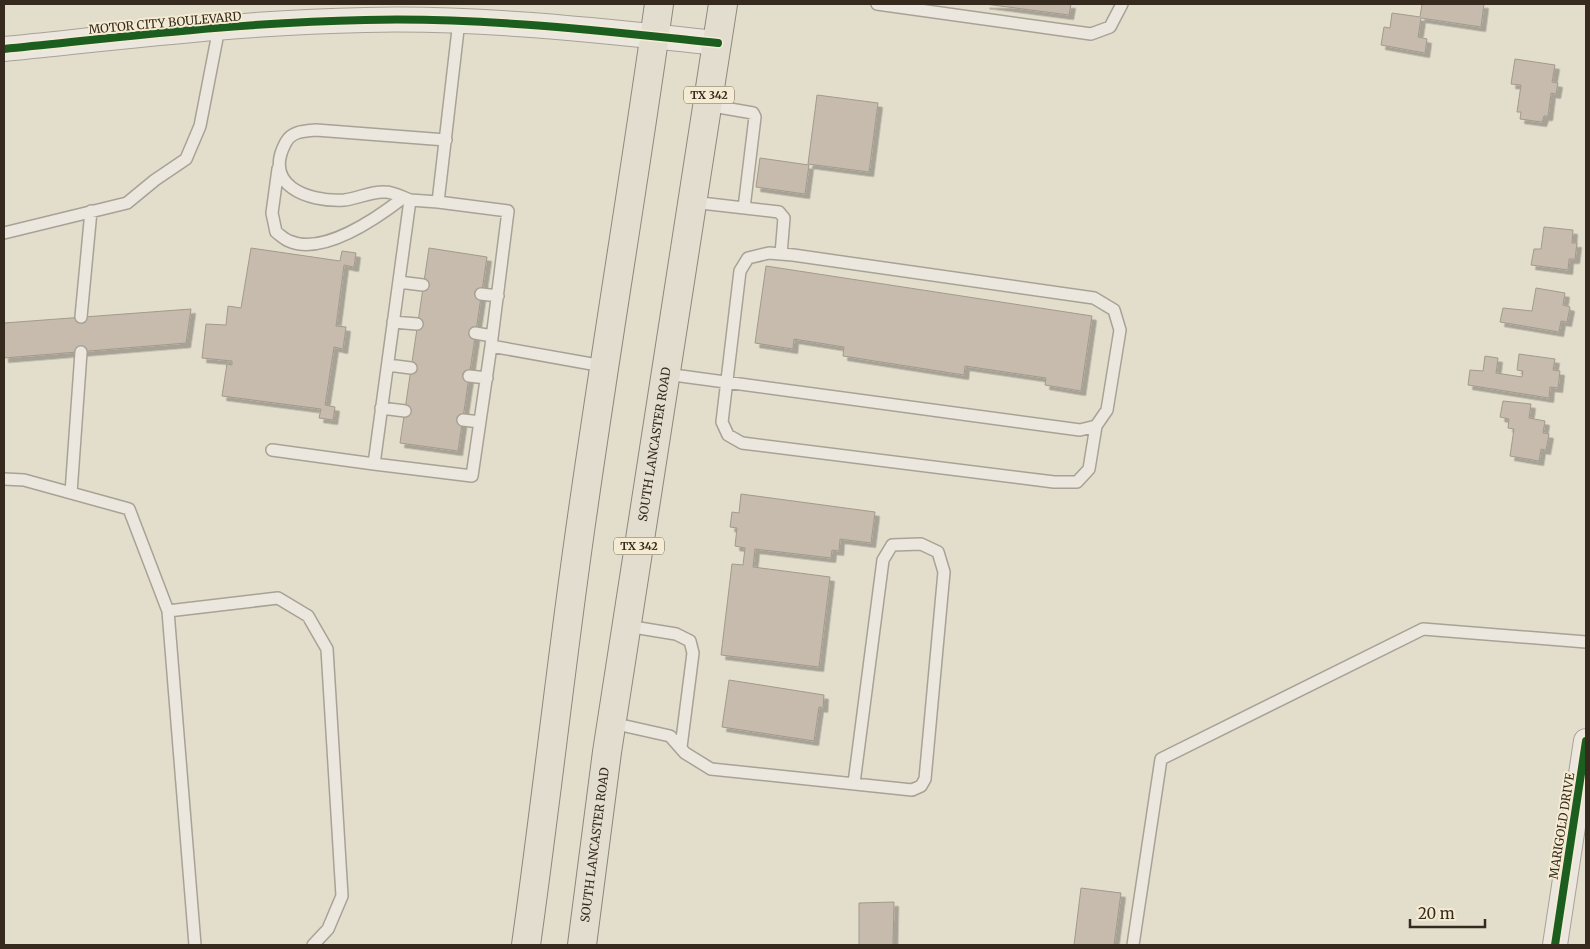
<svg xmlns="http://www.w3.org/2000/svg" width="1590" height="949" font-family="Merriweather,serif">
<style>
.building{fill:#c6bbad;stroke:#a3998c;filter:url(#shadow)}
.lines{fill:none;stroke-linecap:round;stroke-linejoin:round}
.service-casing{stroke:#a8a296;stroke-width:14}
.minor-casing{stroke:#a8a296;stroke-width:26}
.primary-casing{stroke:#8e877c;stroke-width:30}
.service{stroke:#ebe7de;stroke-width:11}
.minor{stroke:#ebe7de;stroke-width:24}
.primary{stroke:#e2ddcf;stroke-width:28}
.cycleway-casing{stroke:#f4ebd2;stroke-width:11}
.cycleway{stroke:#1b5e20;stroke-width:8}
.labels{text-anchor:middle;stroke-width:4;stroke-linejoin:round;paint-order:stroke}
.shield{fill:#f4ebd2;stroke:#6f6454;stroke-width:1}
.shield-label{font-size:11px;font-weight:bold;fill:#362a1e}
.street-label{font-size:12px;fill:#362a1e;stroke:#f4ebd2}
</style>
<defs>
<filter id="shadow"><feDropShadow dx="4.5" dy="4.5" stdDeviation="0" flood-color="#0004"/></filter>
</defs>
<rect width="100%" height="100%" fill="#e3ddcc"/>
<path class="building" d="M985,4h86l-2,11z
M1422,4h62l-3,23 -60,-9 -3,19 9,2 -2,14 -44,-8 3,-18 6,1 2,-15 28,4z
M1515,59l40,6 -3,17 6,1 -2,11 -5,-1 -3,23h-4l-2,6 -22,-3 1,-7h-4l4,-27 -10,-1z
M817,95l61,8 -9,69 -61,-8z
M760,158l49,7 -4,29 -49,-7z
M1544,227l29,3 -1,13h5l-2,16h-6l-1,11 -37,-5 3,-16h7z
M251,248l89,13 2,-10 14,2 -2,14 -10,-2 -8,61 10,1 -3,22 -9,-2 -9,58 10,2 -2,13 -14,-2 2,-9 -99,-13 5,-32 5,1v-4l-30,-3 4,-34 20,1 2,-19 13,2z
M429,248l58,9 -29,194 -58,-8z
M766,266l326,50 -11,75 -36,-6 1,-7 -81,-12 -1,9 -121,-19 1,-9 -50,-8 -1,10 -38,-6z
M1536,288l29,5 -2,12 7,2 -3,15 -6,-1 -2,11 -59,-10 3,-14 29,3z
M191,309l-5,34 -182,15v-35z
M1519,354l36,5 -2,11 7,1 -2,17 -8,-1 -1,11 -81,-13 2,-15 13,1 2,-15 13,2 -2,15 26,4 1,-6 -6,-1z
M1503,401l28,3 -2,14 16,3 -2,12 6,1 -3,16 -5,-1 -2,12 -29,-5 4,-27 -6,-1 1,-9 -9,-2z
M741,494l134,18 -4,31 -31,-4 -1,12 -7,-1 -1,8 -76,-9 -2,18 77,10 -11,90 -98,-12 11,-91 11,1 2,-17 -10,-2 2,-18 -7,-1 2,-15 7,1z
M729,680l95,15 -1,13 -4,-1 -5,34 -92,-14z
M1081,888l40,5 -7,52h-40z
M894,902l-1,43h-34v-42z"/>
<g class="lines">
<g class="service-casing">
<path id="service" d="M877,4l214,30 19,-7 12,-23
M459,21l-21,181 -28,-2 -36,264 98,12 19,-130 112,20
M707,105l46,8 2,4 -11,91
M278,169l-6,44 4,19c4,3 8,7 13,9 34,15 88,-23 114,-43
M410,200c-8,-3 -17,-8 -25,-8 -14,-1 -28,7 -41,8 -37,2 -82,-15 -58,-58 6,-11 19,-11 30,-12l130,10
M438,202l70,9 -17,135
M692,202l87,10 5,6 -3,36
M4,233l123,-30 28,-23 31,-21 14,-33 19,-98
M399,282l24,3
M481,294l17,2
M81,317l10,-106
M393,322l24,2
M475,333l17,3
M388,365l23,3
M666,374l414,56 16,-4 11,-16 13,-80 -6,-20 -20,-12 -301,-43 -24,-2 -21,5 -8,13 -18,151 6,13 14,8 312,39h23l12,-13 7,-43
M469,376l18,2
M381,408l24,3
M463,420l17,2
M272,450l102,14
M4,479l20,1 105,29 39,102 27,334
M71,493l10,-141
M168,611l110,-13 30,18 19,33 15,247 -14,33 -15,16
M627,626l49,8 14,7 3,12 -12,94
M612,723l58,13 15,17 26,16 201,21 9,-4 4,-7 19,-207 -6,-20 -17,-8 -29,1 -9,15 -29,223
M1133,945l28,-186 262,-130 163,13"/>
</g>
<g class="minor-casing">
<path id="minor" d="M4,49c120,-12 240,-27 361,-29 118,-3 236,11 353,23
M1555,945l31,-204"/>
</g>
<g class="primary-casing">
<g id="primary">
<path d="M526,945c19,-135 34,-272 53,-407 25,-179 55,-356 80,-534"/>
<path id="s1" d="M582,945l25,-193 116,-748"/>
</g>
</g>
<use href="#service" class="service"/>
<use href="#minor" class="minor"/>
<use href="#primary" class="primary"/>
<g class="cycleway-casing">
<path id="cycleway" d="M4,49c120,-12 240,-27 361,-29 118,-3 236,11 353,23
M1555,945l31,-204"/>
</g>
<use href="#cycleway" class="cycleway"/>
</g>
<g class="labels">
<g class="shield">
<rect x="684" y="86.5" width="50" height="17" rx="4"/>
<rect x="614" y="537.5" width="50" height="17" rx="4"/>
</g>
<g class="shield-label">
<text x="709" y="99">TX 342</text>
<text x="639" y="550">TX 342</text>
</g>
<g class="street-label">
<text transform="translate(165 23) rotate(-5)" y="4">MOTOR CITY BOULEVARD</text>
<text dy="4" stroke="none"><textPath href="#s1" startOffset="506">SOUTH LANCASTER ROAD</textPath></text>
<text transform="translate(1562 826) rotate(-81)" y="4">MARIGOLD DRIVE</text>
<text dy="4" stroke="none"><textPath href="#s1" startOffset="101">SOUTH LANCASTER ROAD</textPath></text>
</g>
</g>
<rect width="1590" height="949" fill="none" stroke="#362a1e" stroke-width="10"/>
<path d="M1410 919v8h75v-8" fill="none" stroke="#362a1e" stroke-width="2.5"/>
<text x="1418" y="919" font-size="15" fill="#362a1e" stroke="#f4ebd2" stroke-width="4" paint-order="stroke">20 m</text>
</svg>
